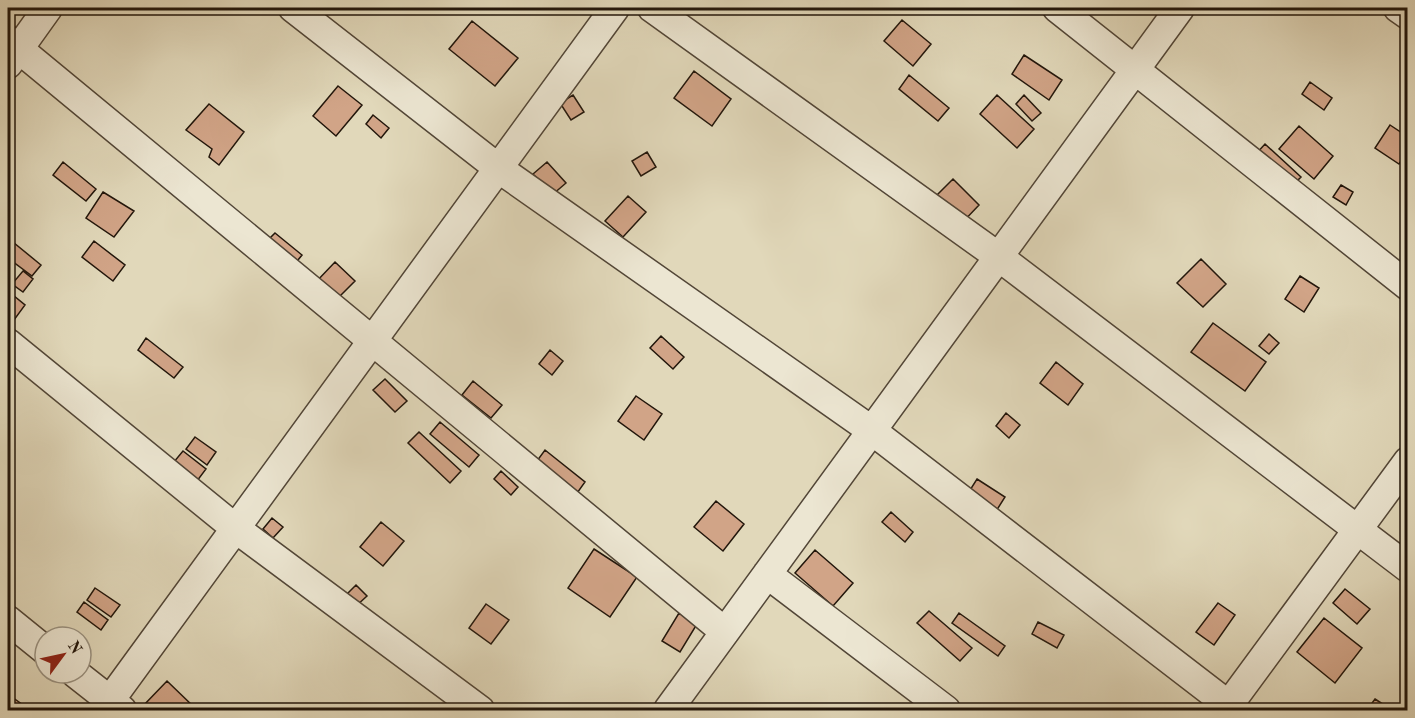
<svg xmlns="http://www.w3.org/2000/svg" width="1415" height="718" font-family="'Old Standard TT',serif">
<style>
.building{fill:#d1a487;stroke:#22160b;stroke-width:1.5}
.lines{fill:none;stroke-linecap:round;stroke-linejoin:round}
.minor-casing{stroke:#524637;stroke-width:31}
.minor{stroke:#ece6d2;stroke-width:28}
</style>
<rect width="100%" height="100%" fill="#e1d8ba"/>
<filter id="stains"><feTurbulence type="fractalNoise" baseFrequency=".00333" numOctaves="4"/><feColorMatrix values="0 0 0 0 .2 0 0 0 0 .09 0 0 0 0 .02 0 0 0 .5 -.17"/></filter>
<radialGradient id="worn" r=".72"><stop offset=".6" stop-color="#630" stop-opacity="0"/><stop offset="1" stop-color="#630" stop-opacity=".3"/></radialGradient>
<path class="building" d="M902,20l29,24 -18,22 -29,-25z
M472,21l46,37 -23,28 -46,-37z
M1024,55l38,25 -13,20 -37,-26z
M694,71l37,28 -19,27 -38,-28z
M909,75l40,33 -11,13 -39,-32z
M1310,82l22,16 -8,12 -22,-16z
M338,86l24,19 -26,31 -23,-20z
M573,95l11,17 -13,8 -11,-17z
M997,95l37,34 -17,19 -37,-34z
M1024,95l17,18 -9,8 -16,-17z
M209,104l35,28 -25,33 -10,-8 3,-8 -26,-19z
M373,115l16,13 -8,10 -15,-14z
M1390,125l18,12v14l-9,13 -24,-16z
M1299,126l34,30 -19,23 -35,-30z
M1265,144l36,33 -11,11 -35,-33z
M647,152l9,15 -15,9 -9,-15z
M63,162l33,27 -10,12 -33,-26z
M547,162l19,21 -14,12 -19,-21z
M953,179l26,26 -19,20 -27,-26z
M1341,185l12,7 -7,13 -13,-8z
M103,192l31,19 -20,26 -28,-19z
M628,196l18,16 -23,25 -18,-16z
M275,233l27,22 -8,10 -28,-23z
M8,238l33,27 -9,11 -24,-18z
M94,241l31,24 -12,16 -31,-24z
M1201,259l25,25 -23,23 -26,-24z
M335,262l20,19 -21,21 -19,-19z
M23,271l10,8 -10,13 -11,-8z
M1300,276l19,12 -15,24 -19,-13z
M8,291l17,14 -11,15 -6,-5z
M1213,323l53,39 -21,29 -54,-39z
M1269,334l10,9 -10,11 -10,-8z
M661,336l23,21 -11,12 -23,-21z
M146,338l37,29 -9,11 -36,-28z
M550,350l13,11 -11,14 -13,-11z
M1056,362l27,22 -15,21 -28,-22z
M385,379l22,22 -12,11 -22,-22z
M473,381l29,24 -11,13 -29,-23z
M636,396l26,18 -18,26 -26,-19z
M1006,413l14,12 -11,13 -13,-12z
M440,422l39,33 -10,12 -39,-33z
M419,432l42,39 -11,12 -42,-40z
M195,437l21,15 -9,13 -21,-16z
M545,450l40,32 -10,14 -41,-31z
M183,451l23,18 -9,12 -24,-18z
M501,471l17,16 -7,8 -17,-16z
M977,479l28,18 -12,19 -28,-18z
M716,501l28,23 -21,27 -29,-24z
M891,512l22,20 -8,10 -23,-20z
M272,518l11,9 -10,11 -10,-9z
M381,522l23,19 -21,25 -23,-19z
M594,549l43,28 -27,40 -42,-29z
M815,550l38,33 -20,23 -38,-33z
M356,585l11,11 -12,11 -10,-11z
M95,588l25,17 -9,12 -24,-17z
M1345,589l25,20 -13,15 -24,-21z
M84,602l24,18 -7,10 -24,-18z
M1218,603l17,12 -21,30 -18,-13z
M486,604l23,16 -18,24 -22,-16z
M929,611l43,37 -12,13 -43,-38z
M679,613l18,11 -17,28 -18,-11z
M959,613l46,33 -7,10 -46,-33z
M1324,618l38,30 -27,35 -38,-31z
M1038,622l26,13 -7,13 -25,-14z
M167,681l28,27 -2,2h-45l-5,-4z
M12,697l18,13h-18l-4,-6z
M1375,699l17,11h-25z"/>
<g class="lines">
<g class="minor-casing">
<path id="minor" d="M293,8l205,160 373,262 364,280
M652,8l347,249 409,311
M1057,8l351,278
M1398,8l10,7
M8,40l717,592
M8,64l40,-56
M8,343l227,185 245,182
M767,574l179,136
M8,620l37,30
M75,673l47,37
M103,710l512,-702
M668,710l512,-702
M1225,710l183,-249"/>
</g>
<use href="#minor" class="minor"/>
</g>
<rect width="1415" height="718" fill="none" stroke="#e1d8ba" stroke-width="30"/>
<rect x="9" y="9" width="1397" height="700" fill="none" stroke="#22160b" stroke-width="3"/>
<rect x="15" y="15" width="1385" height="688" fill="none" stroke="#22160b" stroke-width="1.5"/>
<g transform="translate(63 655) rotate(57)"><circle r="28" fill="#ece6d2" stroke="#9b9382" stroke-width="1.5"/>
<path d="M0-4.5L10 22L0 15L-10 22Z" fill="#8f2418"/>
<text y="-9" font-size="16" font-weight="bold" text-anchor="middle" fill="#22160b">N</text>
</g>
<rect width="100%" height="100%" filter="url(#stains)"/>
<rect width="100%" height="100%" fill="url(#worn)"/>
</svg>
